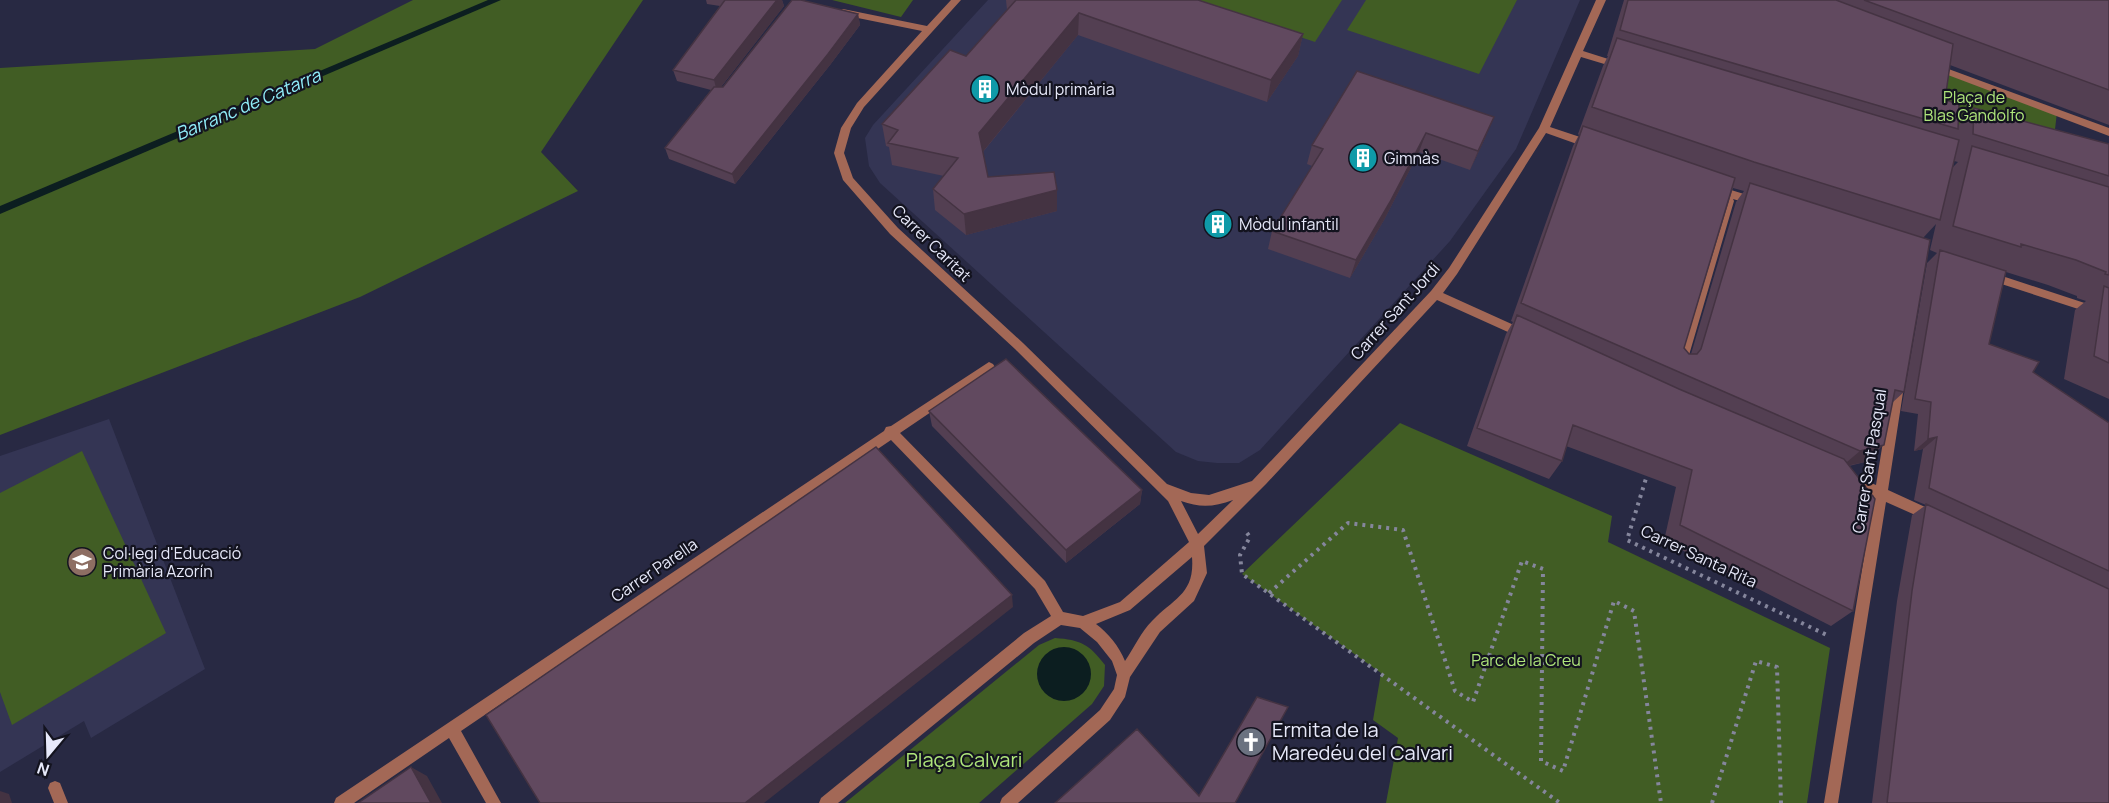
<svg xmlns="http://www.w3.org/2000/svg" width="2109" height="803" font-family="Manrope,sans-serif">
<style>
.built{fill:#343554}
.green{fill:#415d24}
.water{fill:#0c1e20}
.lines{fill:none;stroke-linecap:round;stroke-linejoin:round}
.stream{fill:#0c1e20;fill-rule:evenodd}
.path{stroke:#85869c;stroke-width:4;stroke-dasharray:3 5;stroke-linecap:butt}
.street{fill:#a36856;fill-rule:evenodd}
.wall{fill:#533f52;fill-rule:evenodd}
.shaded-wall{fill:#443342}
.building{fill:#61495f;stroke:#443342;stroke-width:1.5}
.labels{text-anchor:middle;stroke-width:4.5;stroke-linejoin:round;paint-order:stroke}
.poi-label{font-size:16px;fill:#e7e9fa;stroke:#13131f;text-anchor:start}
.park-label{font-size:16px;fill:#afe67b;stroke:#13131f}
.street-label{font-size:16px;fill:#e7e9fa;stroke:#13131f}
.water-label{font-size:18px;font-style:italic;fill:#90edf8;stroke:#13131f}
.near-poi-label{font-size:20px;fill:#e7e9fa;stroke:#13131f;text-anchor:start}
.near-park-label{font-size:20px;fill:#afe67b;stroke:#13131f}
</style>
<rect width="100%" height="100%" fill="#282943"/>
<path class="built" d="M988,0h592l-64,149 -66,92 -190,209 -21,13h-22l-19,-2 -22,-9 -296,-269 -11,-17 -4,-28 8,-13z
M109,419l96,250 -114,69 -7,-17 -84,51v-316z"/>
<path class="green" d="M413,0h230l-102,152 37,39 -218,106 -360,138v-367l315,-19z
M832,0h81l-12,17z
M1192,0h150l-27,42z
M1366,0h151l-38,74 -132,-44z
M1947,71l110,41 -4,35 -108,-22z
M1400,423l212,93 -4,26 222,106 -23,155h-421l12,-65 -25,-18 8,-47 -139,-99z
M82,451l84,182 -154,92 -12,-33v-199z
M1055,638c26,2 34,6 50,27l-1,21 -12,18 -113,99h-134l194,-158z"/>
<path class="water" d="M1037 674a27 27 0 1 1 54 0a27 27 0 1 1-54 0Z"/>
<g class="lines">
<path class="stream" d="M488,0h13l-501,214v-8z"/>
<path class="path" d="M1648,472l-21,68 202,96
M1247,533l3,4 -10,18 2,19 318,229
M1269,593l79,-70 55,7 52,161 18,11 49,-141 21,8 -2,192 22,10 51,-170 20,10 27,192
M1712,803l44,-142 21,6 4,136"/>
<path class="street" d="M951,0h10l-97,107 -13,21 -7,25 9,25 45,50 125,115 144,141 24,9 18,2 43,-14 179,-190 18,-23 90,-140 57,-128h10l-23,51 41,13 2,2 -5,3 -40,-12 -31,70 45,15 1,3 -5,4 -45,-16 -89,141 -14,19 84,38 2,3 -2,3h-8l-82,-37 -171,184 -62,62 3,27 -13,28 -34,31 -30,45 -5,20 -15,23 -92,83h-18l2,-5 98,-88 14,-21 3,-14 -5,-14 -15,-19 -17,-14 -19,-3 -27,18 -196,160h-19l2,-5 203,-165 27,-17 -16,-27 -144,-149 -430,291 40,72h-15l-37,-65 -95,65h-20l2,-5 548,-367 2,-4 5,-1 98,-64 4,2 2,3 -2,3 -93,63 145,148 18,31 20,4 37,-14 69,-60 -21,-41 -153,-152 -125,-115 -47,-54 -9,-27 7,-25 16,-25 65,-72 -79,-16 -5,-3 5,-3 84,17zM1233,500l-35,34 -17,-33c19,7 33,6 52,-1zM1192,557c3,37 -18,41 -40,64 -11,11 -18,27 -27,40 -6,-15 -17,-28 -29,-37l34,-14z
M1935,64l174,64v8l-177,-67 -2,-2z
M1715,185l45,14 1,3 -5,4 -23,-7 1,2 -47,161 -2,3h-8l-2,-3 49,-161 5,-4 -18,-5 -1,-3z
M1990,272l119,39v8l-123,-40 -2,-3 2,-3z
M1898,381l4,2 2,3 -16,104 48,22 1,4 -1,4 -5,2 -45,-20 -48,301h-14l50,-307 -29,-13 -2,-4 2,-4 4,-1 27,11 16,-99 2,-3z
M55,781l5,2 8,20h-14l-6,-15 2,-5z"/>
</g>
<path class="wall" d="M706,0h76l2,6 -63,81h2l135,-73 2,11 -30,40 -95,119 -66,-25 -4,-11 46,-58 -34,-9 -4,-11 47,-64 -13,-2z
M1006,0h192l105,34 -5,22 -31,46 -189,-67 -95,117 5,25 69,34 -91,24 -31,-25 -2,-21 11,-13 -52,-11 -3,-18 -3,-1 -4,-22 84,-68 41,-46z
M1624,0h485v125l-159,-60 -5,35 13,26 16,-18 135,36v255l-45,-20 11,-69 11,-9 -9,-3v-2l-29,-11 -42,-13 -17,72 44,28 76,51v380h-237l25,-202 15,-86 14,-10 -12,-5 9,-51 -9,2 4,-37 -17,-3 26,-148 10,-10 -7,-3 6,-26 -13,14 -19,154 -11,10 -28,60 -16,4 4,145 -22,15 -167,-85 12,-54 -110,-41 -4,15 -13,18 -82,-33 39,-112 7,-12 -2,-1 62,-175 6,-11 -1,-1 25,-68 5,-10h-1zM1954,161l4,1 -5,5zM1733,188l11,3 -8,11 -45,152h-2l-5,-6z
M1357,71l129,65 -16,34 -51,-18 -35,68 -34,58 -82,-29 4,-18 40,-65 -5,-2 5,-19z
M929,411l213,79 -2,14 -74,59 -134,-137z"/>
<path class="shaded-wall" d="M776,0h6l2,6 -67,86 -3,-12z
M1079,13l-1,22 -97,119 -2,-21z
M858,14l2,11 -30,40 -95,119 -3,-10z
M1303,34l-5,22 -31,46 4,-22z
M1494,117l-8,19 -16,34 8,-19z
M1426,133l-7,19 -35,68 -34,58 6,-18z
M1057,190v21l-91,24 -2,-21z
M1937,437l-14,12 -9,2 14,-12z
M1884,445l-19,17 -24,5 19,-16z
M1142,490l-2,14 -74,59v-13z
M1012,595l1,12 -249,196h-19z
M411,767l16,9 15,27h-11z
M0,791l9,3 3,9h-12z"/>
<path class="building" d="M725,0h52l-63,80 -41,-10z
M792,0h9l57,14 -30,40 -96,120 -67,-26 49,-61h9z
M1016,0h182l105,34 -32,46 -192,-67 -100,120 9,44 66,-5 3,18 -93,24 -31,-25 25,-31 -70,-15 10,-13 -16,-6 68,-74 16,6z
M1628,0h208l117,44 -8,56 14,4 -1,25 -338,-99z
M1864,0h245v90z
M1617,38l342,102 -19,80 -186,-58 -162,-55z
M1357,71l137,46 -16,34 -52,-18 -36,69 -34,58 -84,-29 51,-82 -11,-4z
M1974,108l135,36v32l-136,-42z
M1583,126l152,52 -51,170 5,6h8l4,-5 49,-166 180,57 -26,152 -9,-2 -11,55 -24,6 -339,-148z
M1972,146l137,41v88l-4,-1 1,-2 -30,-12 -55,-16v3l-68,-21z
M1940,250l66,21 -17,73 50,18 -6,10 76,51v148l-180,-83 8,-51 -9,2 3,-37 -16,-3z
M2104,286l5,2v75l-15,-7z
M1517,315l162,74 165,70 31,40 -22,112 -173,-86 12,-55 -119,-45 -11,36 -85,-33z
M1006,359l136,131 -76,60 -137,-139z
M876,447l136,148 -267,208h-205l-54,-88z
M1926,504l183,85v214h-222l25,-212z
M1257,697l31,10 -53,96h-180l82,-74 62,67z
M411,767l20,36h-73z"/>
<defs>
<g id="building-disc" transform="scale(1.5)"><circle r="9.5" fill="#0f9aa8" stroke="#13131f"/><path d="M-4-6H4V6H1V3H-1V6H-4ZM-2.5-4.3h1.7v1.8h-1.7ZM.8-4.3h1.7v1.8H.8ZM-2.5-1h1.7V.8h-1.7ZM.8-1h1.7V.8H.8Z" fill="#fff"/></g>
<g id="school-disc" transform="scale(1.5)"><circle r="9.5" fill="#8d6e63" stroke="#13131f"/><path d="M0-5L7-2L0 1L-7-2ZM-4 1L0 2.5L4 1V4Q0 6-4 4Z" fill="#fff"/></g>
<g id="church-disc" transform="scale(1.5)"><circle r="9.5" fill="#6b7280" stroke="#13131f"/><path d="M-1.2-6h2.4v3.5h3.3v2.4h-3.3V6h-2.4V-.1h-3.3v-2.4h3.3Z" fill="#fff"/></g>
</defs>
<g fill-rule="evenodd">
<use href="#building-disc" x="985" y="89"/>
<use href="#building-disc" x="1363" y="158"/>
<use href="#building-disc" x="1218" y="224"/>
<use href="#school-disc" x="82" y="562"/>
<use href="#church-disc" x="1251" y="742"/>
</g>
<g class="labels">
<g class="poi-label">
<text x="1006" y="95">Mòdul primària</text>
<text x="1384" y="164">Gimnàs</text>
<text x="1239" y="230">Mòdul infantil</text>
<text x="103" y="559">Col·legi d'Educació<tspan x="103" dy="18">Primària Azorín</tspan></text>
</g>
<g class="park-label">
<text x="1974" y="103">Plaça de<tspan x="1974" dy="18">Blas Gandolfo</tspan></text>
<text x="1526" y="666">Parc de la Creu</text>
</g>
<g class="street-label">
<text transform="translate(932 243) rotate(44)" y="6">Carrer Caritat</text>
<text transform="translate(1395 311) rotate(-48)" y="6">Carrer Sant Jordi</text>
<text transform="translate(1869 461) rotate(-81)" y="6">Carrer Sant Pasqual</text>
<text transform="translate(1699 556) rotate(25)" y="6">Carrer Santa Rita</text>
<text transform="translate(654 570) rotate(-34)" y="6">Carrer Parella</text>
</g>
<g class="water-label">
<text transform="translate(248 105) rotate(-23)" y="6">Barranc de Catarra</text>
</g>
<g class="near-poi-label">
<text x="1272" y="737">Ermita de la<tspan x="1272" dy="23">Maredéu del Calvari</tspan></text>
</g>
<g class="near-park-label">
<text x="964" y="767">Plaça Calvari</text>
</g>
</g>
<g transform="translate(48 755) rotate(199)" stroke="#13131f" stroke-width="4.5" paint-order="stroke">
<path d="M0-4.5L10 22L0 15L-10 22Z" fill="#e7e9fa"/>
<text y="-9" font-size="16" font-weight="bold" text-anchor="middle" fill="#e7e9fa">N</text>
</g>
</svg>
